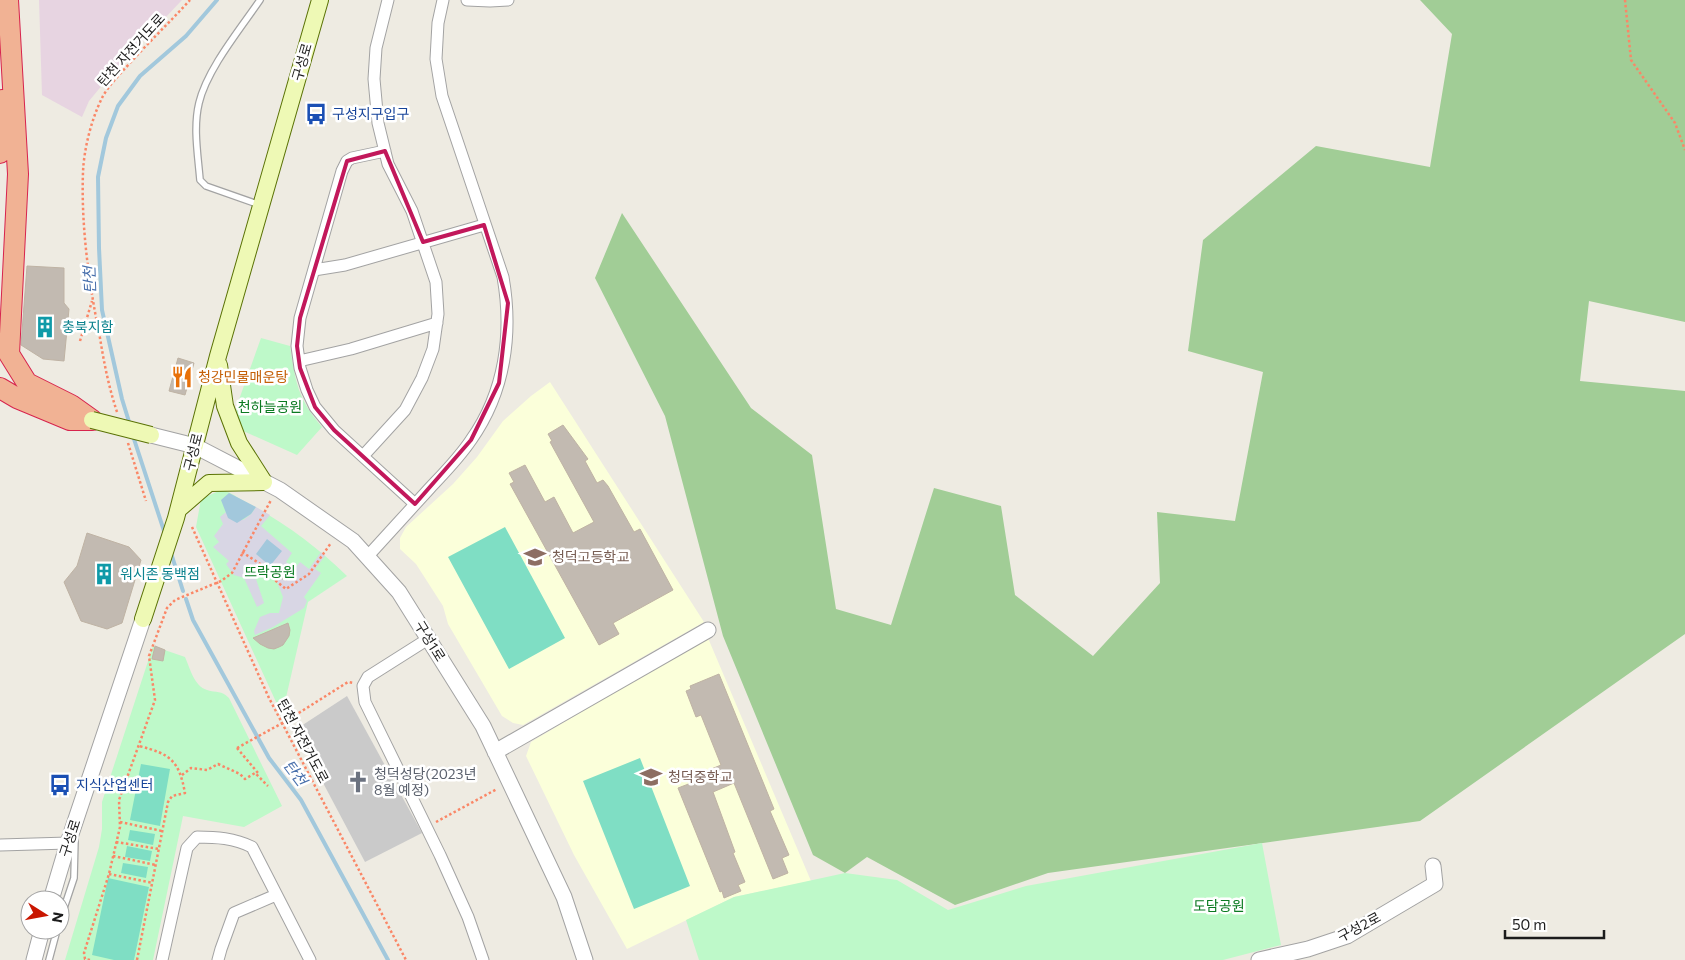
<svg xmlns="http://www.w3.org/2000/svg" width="1685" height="960" font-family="Commissioner,'Noto Sans KR',sans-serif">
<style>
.industrial{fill:#e7d4e1}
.education{fill:#fbffda}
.religious{fill:#cacaca}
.forest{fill:#a1cd96}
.park{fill:#bef9c9}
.pitch{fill:#7fdec4}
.plaza{fill:#d8d6e4}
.water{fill:#a2c8dc}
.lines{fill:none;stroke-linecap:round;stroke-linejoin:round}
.stream{stroke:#a2c8dc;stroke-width:4}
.building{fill:#c2bab1;stroke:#bfb3a4}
.service-casing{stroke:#a3a3a3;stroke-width:8}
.minor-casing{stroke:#a3a3a3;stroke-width:13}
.tertiary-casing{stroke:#a3a3a3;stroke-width:17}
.secondary-casing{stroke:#5a7205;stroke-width:18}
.trunk-casing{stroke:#d7234d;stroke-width:22}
.path{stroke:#fa8767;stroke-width:2.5;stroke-dasharray:2.5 2.5;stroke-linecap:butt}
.service{stroke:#fff;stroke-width:5.5}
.minor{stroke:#fff;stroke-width:11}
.tertiary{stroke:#fff;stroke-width:15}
.secondary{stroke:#eef9b5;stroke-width:16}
.trunk{stroke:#f1b294;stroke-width:20}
.secondary-bridge-casing{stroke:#5a7205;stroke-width:18;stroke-linecap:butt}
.path-bridge{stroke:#fa8767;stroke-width:2.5;stroke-dasharray:2.5 2.5;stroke-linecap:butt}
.secondary-bridge{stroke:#eef9b5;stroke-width:16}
.marked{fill:none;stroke:#c2185b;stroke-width:4;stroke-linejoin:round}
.labels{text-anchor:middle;stroke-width:5;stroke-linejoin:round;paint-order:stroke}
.street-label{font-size:14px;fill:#1c1c1c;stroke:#fff}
.transit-label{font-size:14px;fill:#164399;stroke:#fff;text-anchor:start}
.culture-label{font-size:14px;fill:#0d838f;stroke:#fff;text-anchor:start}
.food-label{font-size:14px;fill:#c56008;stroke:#fff;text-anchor:start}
.park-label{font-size:14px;fill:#0b7a21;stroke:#fff}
.education-label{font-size:14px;fill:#785e54;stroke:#fff;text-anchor:start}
.worship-label{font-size:14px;fill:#5b616d;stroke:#fff;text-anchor:start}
.water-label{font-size:15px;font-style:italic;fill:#4970ac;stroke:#fff}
</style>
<rect width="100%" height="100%" fill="#eeebe2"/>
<path class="industrial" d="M39,0h143l-74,78 -19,23 -7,16 -40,-22z"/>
<path class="education" d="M550,382l154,240 -181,103 -10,-2 -11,-7 -54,-92 -5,-18 -27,-42 -16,-15v-11l6,-11 47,-43 24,-27 26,-36 28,-25z
M708,638l103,243 -77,16 -107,52 -53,-94 -48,-99 5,-14 146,-87z"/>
<path class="religious" d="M347,696l75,137 -57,29 -70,-132z"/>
<path class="forest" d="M1420,0h265v322l-96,-21 -9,80 105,10v243l-265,187 -372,52 -93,32 -88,-48 -22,16 -32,-18 -90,-219 -58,-220 -70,-138 27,-65 129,195 61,47 24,154 55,16 43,-137 67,18 14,89 78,61 67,-73 -3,-71 78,9 28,-149 -75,-21 15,-111 113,-94 114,21 22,-133z"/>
<path class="park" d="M261,338l29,8c6,37 7,51 32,81l-25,28 -56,-25 -5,-22z
M221,490c8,1 14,6 21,10 39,20 73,45 105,76l-39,26 -26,113 -86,-188 5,-28z
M153,646l32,11c5,11 9,29 22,33 10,3 14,0 22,8l53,108 -38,21 -61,-11 -30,144h-88l34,-113 3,-18v-27z
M1262,843l19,102 -58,15h-524l-13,-40 48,-23 111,-24 52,7 51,30 78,-24z"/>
<path class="pitch" d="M505,527l60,111 -56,31 -61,-112z
M640,758l50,128 -56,23 -51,-128z
M141,764l29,5 -10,57 -30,-6z
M130,830l25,4 -2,11 -25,-5z
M127,846l25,5 -2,10 -25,-4z
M123,863l25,4 -2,11 -25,-5z
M108,878l41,9 -15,73h-20l-22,-5z"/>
<path class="plaza" d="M256,507l14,8 -9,11 31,27 -6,9 9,6 5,-6 9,7 12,-17 4,4 -10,13 6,4 -17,24 3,4 -3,7 -31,19 -18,8 -1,-4 6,-14 10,-4h9l4,-16 -6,-15 -3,-4 -11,-7 -10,-1 11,33 -7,4 -13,-29 -10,-3 -8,-11 3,-3 -16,-14 6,-5 -5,-6 9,-12 -3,-7 6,-5 3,6 14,2 8,-6z"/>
<path class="water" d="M229,493l27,14 -5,7 -14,9 -9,-5 -7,-18z
M267,539l15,12 -12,15 -14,-12z"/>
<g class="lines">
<path class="stream" d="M130,425l-8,-26 -20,-89 -3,-62 -1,-71 8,-39 12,-32 22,-30 46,-40 31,-36
M133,436l32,98
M171,553l12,38
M186,599l7,21 76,138 32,42 87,160"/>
</g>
<path class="building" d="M27,266l37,2v35l5,6 -5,52 -21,-2 -22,-14z
M178,358l16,5 -9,32 -16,-4z
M563,425l25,34 -3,2 12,22 6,-3 5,6 26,46 6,-3 33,61 -60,33 6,11 -20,11 -89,-161 4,-2 -5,-9 16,-8 20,37 9,-5 19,36 21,-11 -44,-80 2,-1 -4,-7z
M87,533l42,14 12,13 -19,63 -15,6 -26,-8 -17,-39 13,-16z
M287,567l5,3 -1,7 -4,3 -5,-1 -3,-5 1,-4z
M288,623l2,7 -1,6 -6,9 -4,2 -5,2 -6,-1 -8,-4 -7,-6z
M155,646l10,4 -2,11 -11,-2z
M719,674l55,135 -4,2 19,44 -7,3 6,15 -15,6 -39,-96 -21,9 22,60 -2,1 12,29 -7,3 3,6 -17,7 -2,-7 -2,1 -42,-104 21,-8 -2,-5 24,-10 -20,-50 -5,2 -10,-26 5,-2 -1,-3z"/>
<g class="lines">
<g class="service-casing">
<path id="service" d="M260,205l-54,-19 -6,-6c-2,-25 -7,-52 -1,-77 8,-34 42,-75 61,-103
M60,920l14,-42 1,-39
M49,960l8,-30"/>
</g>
<g class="minor-casing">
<path id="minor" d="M467,0l23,1 18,-1
M385,151l-33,7 -5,3 -5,10 -42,147 -3,28 3,22 7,22 8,17 19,23 81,74
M314,270l31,-5 139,-40
M299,361l52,-12 86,-26
M363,456l42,-46 17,-32 11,-29 5,-35 -2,-32 -24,-71 -24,-47 -10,-41 -4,-44 2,-31 12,-48
M367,557c21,-23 41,-45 62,-68 14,-15 30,-31 42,-49 34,-48 42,-106 32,-163l-61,-181 -6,-37 2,-36 5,-23
M428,639l-60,38 -5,9 2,16 75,153 28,62 15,43
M0,845l68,-2
M162,960l25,-112 10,-11c19,0 37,1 55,10l58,113
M218,960l3,-11 13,-36 42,-18"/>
</g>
<g class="tertiary-casing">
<path id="tertiary" d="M151,435l44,11 85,44 73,51 46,51 84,134 81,171 21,63
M495,752l213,-122
M51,900l17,-57 75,-224
M34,960l8,-30
M1259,960l49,-11 39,-13 88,-52 -2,-18"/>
</g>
<g class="secondary-casing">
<path id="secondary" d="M219,365l6,41 14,37 25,39
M179,509l30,-26 55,-1
M143,619l33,-101 42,-162 102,-356"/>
</g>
<g class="trunk-casing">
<path id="trunk" d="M8,0l10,174 -9,180 18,29 44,22 21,15
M0,153l2,-53
M0,388l17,10 53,22h22"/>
</g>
<path class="path" d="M1625,0l6,60 44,63 10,27
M80,341l12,-40
M117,412c-8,-24 -13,-49 -17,-74 -11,-54 -19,-111 -17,-166 1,-24 9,-55 20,-76 7,-12 17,-22 27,-33 19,-21 40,-41 60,-63
M128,443l18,58
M192,527l77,171 137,262
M242,552l29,19 5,10 10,8 23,-15 22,-31
M286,721l62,-39 5,1
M237,748l21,25
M182,775l9,-7 16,2 11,-6 22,10 5,5 10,-6 13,13
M120,822l42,9
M436,822l61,-33
M116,842l43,7
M113,856l43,9
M109,874l44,9
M90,960l-5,-1 -1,-6 25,-79 11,-47 -1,-27 36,-100 -6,-44 18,-48 8,-8 46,-19 11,-8 39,-73
M137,960l31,-158 4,-6 13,-3c-6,-32 -14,-39 -46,-47"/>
<use href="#service" class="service"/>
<use href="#minor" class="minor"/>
<use href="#tertiary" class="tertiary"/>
<use href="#secondary" class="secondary"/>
<use href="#trunk" class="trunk"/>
<g class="secondary-bridge-casing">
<path id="secondary-bridge" d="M92,420l59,15"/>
</g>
<path class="path-bridge" d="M237,748l49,-27"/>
<use href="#secondary-bridge" class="secondary-bridge"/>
</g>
<path class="marked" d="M385,151l38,91 61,-17 24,78 -9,80 -28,57 -56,64 -81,-74 -19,-23 -15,-39 -3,-22 3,-28 47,-157z"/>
<defs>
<g id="bus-bare" transform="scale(1.725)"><path d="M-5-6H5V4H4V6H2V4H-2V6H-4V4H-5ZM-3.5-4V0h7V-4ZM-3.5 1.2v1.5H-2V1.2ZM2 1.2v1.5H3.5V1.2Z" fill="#1a4fb4" stroke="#fff" stroke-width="2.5" paint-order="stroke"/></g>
<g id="building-bare" transform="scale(1.725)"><path d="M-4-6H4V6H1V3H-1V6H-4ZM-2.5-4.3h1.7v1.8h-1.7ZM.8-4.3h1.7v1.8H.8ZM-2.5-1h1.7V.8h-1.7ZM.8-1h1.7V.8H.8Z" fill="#0f9aa8" stroke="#fff" stroke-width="2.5" paint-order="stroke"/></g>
<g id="restaurant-bare" transform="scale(1.725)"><path d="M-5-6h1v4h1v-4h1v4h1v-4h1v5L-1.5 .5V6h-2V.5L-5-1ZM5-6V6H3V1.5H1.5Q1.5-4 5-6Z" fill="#e8710a" stroke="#fff" stroke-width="2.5" paint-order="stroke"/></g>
<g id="school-bare" transform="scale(1.725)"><path d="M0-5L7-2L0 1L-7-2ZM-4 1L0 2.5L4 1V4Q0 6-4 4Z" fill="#8d6e63" stroke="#fff" stroke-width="2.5" paint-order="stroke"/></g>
<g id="church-bare" transform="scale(1.725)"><path d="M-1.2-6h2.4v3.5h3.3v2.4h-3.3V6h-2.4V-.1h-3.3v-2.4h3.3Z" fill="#6b7280" stroke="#fff" stroke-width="2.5" paint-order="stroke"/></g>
</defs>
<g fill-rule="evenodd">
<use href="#bus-bare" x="316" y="114"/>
<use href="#building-bare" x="45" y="327"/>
<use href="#restaurant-bare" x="182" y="377"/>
<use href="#school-bare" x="535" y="557"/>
<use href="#building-bare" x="104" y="574"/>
<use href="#school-bare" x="651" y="777"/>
<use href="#church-bare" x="358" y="782"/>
<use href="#bus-bare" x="60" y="785"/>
</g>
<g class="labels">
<g class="street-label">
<text transform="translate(131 50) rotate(-48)" y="5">탄천 자전거도로</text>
<text transform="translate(302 62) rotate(-74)" y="5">구성로</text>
<text transform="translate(193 452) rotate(-76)" y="5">구성로</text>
<text transform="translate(430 641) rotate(58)" y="5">구성1로</text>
<text transform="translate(303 741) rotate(62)" y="5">탄천 자전거도로</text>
<text transform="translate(70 838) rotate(-72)" y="5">구성로</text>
<text transform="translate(1359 927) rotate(-28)" y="5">구성2로</text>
</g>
<g class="transit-label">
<text x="332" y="119">구성지구입구</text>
<text x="76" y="790">지식산업센터</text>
</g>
<g class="culture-label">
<text x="62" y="332">충북지함</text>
<text x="120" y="579">워시존 동백점</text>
</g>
<g class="food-label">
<text x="198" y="382">청강민물매운탕</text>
</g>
<g class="park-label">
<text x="270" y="412">천하늘공원</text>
<text x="270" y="577">뜨락공원</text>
<text x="1219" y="911">도담공원</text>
</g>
<g class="education-label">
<text x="552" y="562">청덕고등학교</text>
<text x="668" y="782">청덕중학교</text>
</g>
<g class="worship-label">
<text x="374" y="779">청덕성당(2023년<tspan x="374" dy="16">8월 예정)</tspan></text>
</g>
<g class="water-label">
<text transform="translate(90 280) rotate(-92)" y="5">탄천</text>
<text transform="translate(295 773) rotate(53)" y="5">탄천</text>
</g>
</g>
<g transform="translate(45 915) rotate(101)"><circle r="24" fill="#ffffff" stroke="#a4a4a4"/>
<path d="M0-4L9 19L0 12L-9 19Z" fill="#c91600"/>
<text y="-8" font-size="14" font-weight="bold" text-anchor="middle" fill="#1c1c1c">N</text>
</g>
<path d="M1505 930v8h99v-8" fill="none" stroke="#1c1c1c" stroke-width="2.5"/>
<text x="1512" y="930" font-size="15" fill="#1c1c1c" stroke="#ffffff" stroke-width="4" paint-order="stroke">50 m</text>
</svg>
